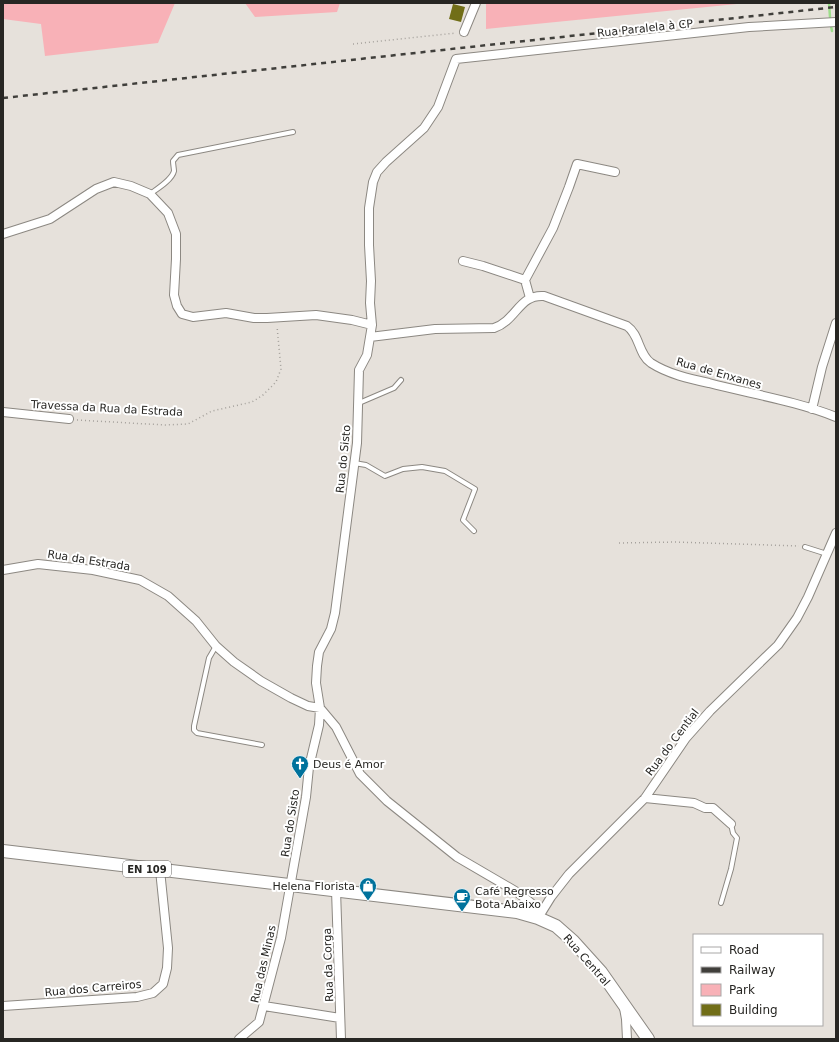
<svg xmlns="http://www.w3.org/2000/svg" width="839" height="1042" font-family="'DejaVu Sans',sans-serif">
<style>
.green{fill:#f8b1b7}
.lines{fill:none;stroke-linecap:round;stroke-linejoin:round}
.stream{stroke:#9dde8b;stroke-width:2.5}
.building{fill:#716e18}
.lane-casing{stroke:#8c8882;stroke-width:6}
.street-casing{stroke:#8c8882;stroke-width:10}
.primary-casing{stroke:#8c8882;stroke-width:14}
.path{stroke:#a5a19c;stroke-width:1.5;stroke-dasharray:1 3;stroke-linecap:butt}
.lane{stroke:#fff;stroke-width:4}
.street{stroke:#fff;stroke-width:8}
.primary{stroke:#fff;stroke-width:12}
.rail{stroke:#403f3b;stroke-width:2.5;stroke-dasharray:5 5;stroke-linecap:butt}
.labels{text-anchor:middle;stroke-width:4;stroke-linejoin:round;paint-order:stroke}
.shield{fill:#fff;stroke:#686765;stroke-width:1}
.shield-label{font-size:10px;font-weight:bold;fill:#272623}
.street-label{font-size:11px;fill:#272623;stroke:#fff}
.poi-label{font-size:11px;fill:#272623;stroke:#fff;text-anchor:start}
</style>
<rect width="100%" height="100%" fill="#e6e1db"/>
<path class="green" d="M3,3h172l-17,40 -113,13 -4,-32 -38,-5z
M245,3h95l-3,9 -82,5z
M486,3h261l-261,26z"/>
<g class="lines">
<path class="stream" d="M829,3l1,14
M831,26l1,5"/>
</g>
<path class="building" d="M453,4l12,3 -4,15 -12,-3z"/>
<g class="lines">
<g class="lane-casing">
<path id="lane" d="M150,194c7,-5 22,-14 24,-23 0,-2 -1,-7 -1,-10l5,-6 115,-23
M359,403l35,-15 7,-8
M354,463l12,2 19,11 18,-7 19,-2 23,4 30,18 -12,31 11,11
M805,547l22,7
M216,646l-7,12 -15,68v4l3,3 65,12
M721,903l10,-34 6,-31 -4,-5 -2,-9"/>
</g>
<g class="street-casing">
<path id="street" d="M464,32l12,-29
M3,234l47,-15 46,-30 18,-7 17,4 19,8 18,19 8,21v25l-2,36 3,11 5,8 11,3 33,-4 28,5h13l49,-3 36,5 20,5
M463,261l20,5 42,14 5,18
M525,280l28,-52 16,-41 8,-23 38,8
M370,337l65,-8 59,-1c23,-8 25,-34 50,-32l83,30c13,9 11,28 24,37 17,11 39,16 58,20 42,11 87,18 127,34
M812,409l10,-42 14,-44
M3,412l66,7
M3,570l35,-6 55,6 47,10 28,16 28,25 20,25 18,16 27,19 30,17 17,8 12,2 16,19 24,47 27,27 70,56 60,35 14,11 7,15
M645,798l49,5 11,5h8l18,16
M336,890l5,149
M538,918l13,-21 18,-23 76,-76 41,-60 24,-27 68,-66 19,-27 11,-21 28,-64
M3,1006l134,-9 16,-4 10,-9 4,-16 1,-20 -8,-78
M264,1006l76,12
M624,1008l2,11 1,20
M239,1039l20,-17 22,-84 25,-141 3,-30 10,-42 1,-17 -4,-25 1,-17 2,-14 12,-23 4,-16 22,-170 2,-73 8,-15 5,-30 -2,-22 1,-22 -2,-36v-37l4,-26 4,-10 9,-10 38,-34 14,-21 18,-48 293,-32 87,-5"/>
</g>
<g class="primary-casing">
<path id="primary" d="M3,851l514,61 21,6 18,8 17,15 28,31 47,67"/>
</g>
<path class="path" d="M353,44l103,-11
M77,420l88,5 23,-1 24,-13 40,-9 11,-7 13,-13 5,-13 -4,-43
M619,543l56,-1 124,4"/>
<use href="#lane" class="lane"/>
<use href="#street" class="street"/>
<use href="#primary" class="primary"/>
<path class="rail" d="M3,98l833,-91"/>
</g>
<defs>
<g id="church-pin" transform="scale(0.9)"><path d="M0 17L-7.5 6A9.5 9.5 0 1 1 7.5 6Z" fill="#00729c" stroke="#fff"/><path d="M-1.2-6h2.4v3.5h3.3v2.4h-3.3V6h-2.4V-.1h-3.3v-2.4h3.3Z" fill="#fff"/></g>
<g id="shop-pin" transform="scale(0.9)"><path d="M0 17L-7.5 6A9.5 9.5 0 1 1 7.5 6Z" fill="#00729c" stroke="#fff"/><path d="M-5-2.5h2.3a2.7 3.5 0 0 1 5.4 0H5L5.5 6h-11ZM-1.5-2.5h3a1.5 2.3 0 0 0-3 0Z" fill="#fff"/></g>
<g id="cafe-pin" transform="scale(0.9)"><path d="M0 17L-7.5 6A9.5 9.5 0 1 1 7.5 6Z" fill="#00729c" stroke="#fff"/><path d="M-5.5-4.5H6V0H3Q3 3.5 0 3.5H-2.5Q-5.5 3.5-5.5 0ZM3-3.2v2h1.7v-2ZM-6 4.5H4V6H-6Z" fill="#fff"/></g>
</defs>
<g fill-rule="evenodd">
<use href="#church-pin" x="300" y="764"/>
<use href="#shop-pin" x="368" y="886"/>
<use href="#cafe-pin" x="462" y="897"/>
</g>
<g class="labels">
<rect class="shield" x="123" y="861" width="48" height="16" rx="3"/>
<g class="shield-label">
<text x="147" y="873">EN 109</text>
</g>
<g class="street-label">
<text transform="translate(645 28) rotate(-6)" y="4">Rua Paralela à CP</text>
<text transform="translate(719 373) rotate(16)" y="4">Rua de Enxanes</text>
<text transform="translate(107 408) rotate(3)" y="4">Travessa da Rua da Estrada</text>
<text transform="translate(343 459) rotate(-84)" y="4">Rua do Sisto</text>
<text transform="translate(89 560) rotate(9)" y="4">Rua da Estrada</text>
<text transform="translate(672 742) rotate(-53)" y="4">Rua do Cential</text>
<text transform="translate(290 823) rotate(-81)" y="4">Rua do Sisto</text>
<text transform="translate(587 960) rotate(49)" y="4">Rua Central</text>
<text transform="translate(263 964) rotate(-77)" y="4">Rua das Minas</text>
<text transform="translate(328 965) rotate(-92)" y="4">Rua da Corga</text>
<text transform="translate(93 988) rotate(-5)" y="4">Rua dos Carreiros</text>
</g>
<g class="poi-label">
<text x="313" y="768">Deus é Amor</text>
<text x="355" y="890" text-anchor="end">Helena Florista</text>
<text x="475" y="895">Café Regresso<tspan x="475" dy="13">Bota Abaixo</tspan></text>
</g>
</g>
<rect width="839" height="1042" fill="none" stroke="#272623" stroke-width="8"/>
<rect x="693" y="934" width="130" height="92" fill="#ffffff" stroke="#a9a8a7"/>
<rect x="701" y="947" width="20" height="6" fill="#ffffff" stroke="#a9a8a7"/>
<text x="729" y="954" font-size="12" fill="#272623">Road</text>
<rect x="701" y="967" width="20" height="6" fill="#403f3b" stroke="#a9a8a7"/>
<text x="729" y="974" font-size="12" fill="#272623">Railway</text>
<rect x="701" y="984" width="20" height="12" fill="#f8b1b7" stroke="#a9a8a7"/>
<text x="729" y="994" font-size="12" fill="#272623">Park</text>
<rect x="701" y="1004" width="20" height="12" fill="#716e18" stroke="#a9a8a7"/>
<text x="729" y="1014" font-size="12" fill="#272623">Building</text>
</svg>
